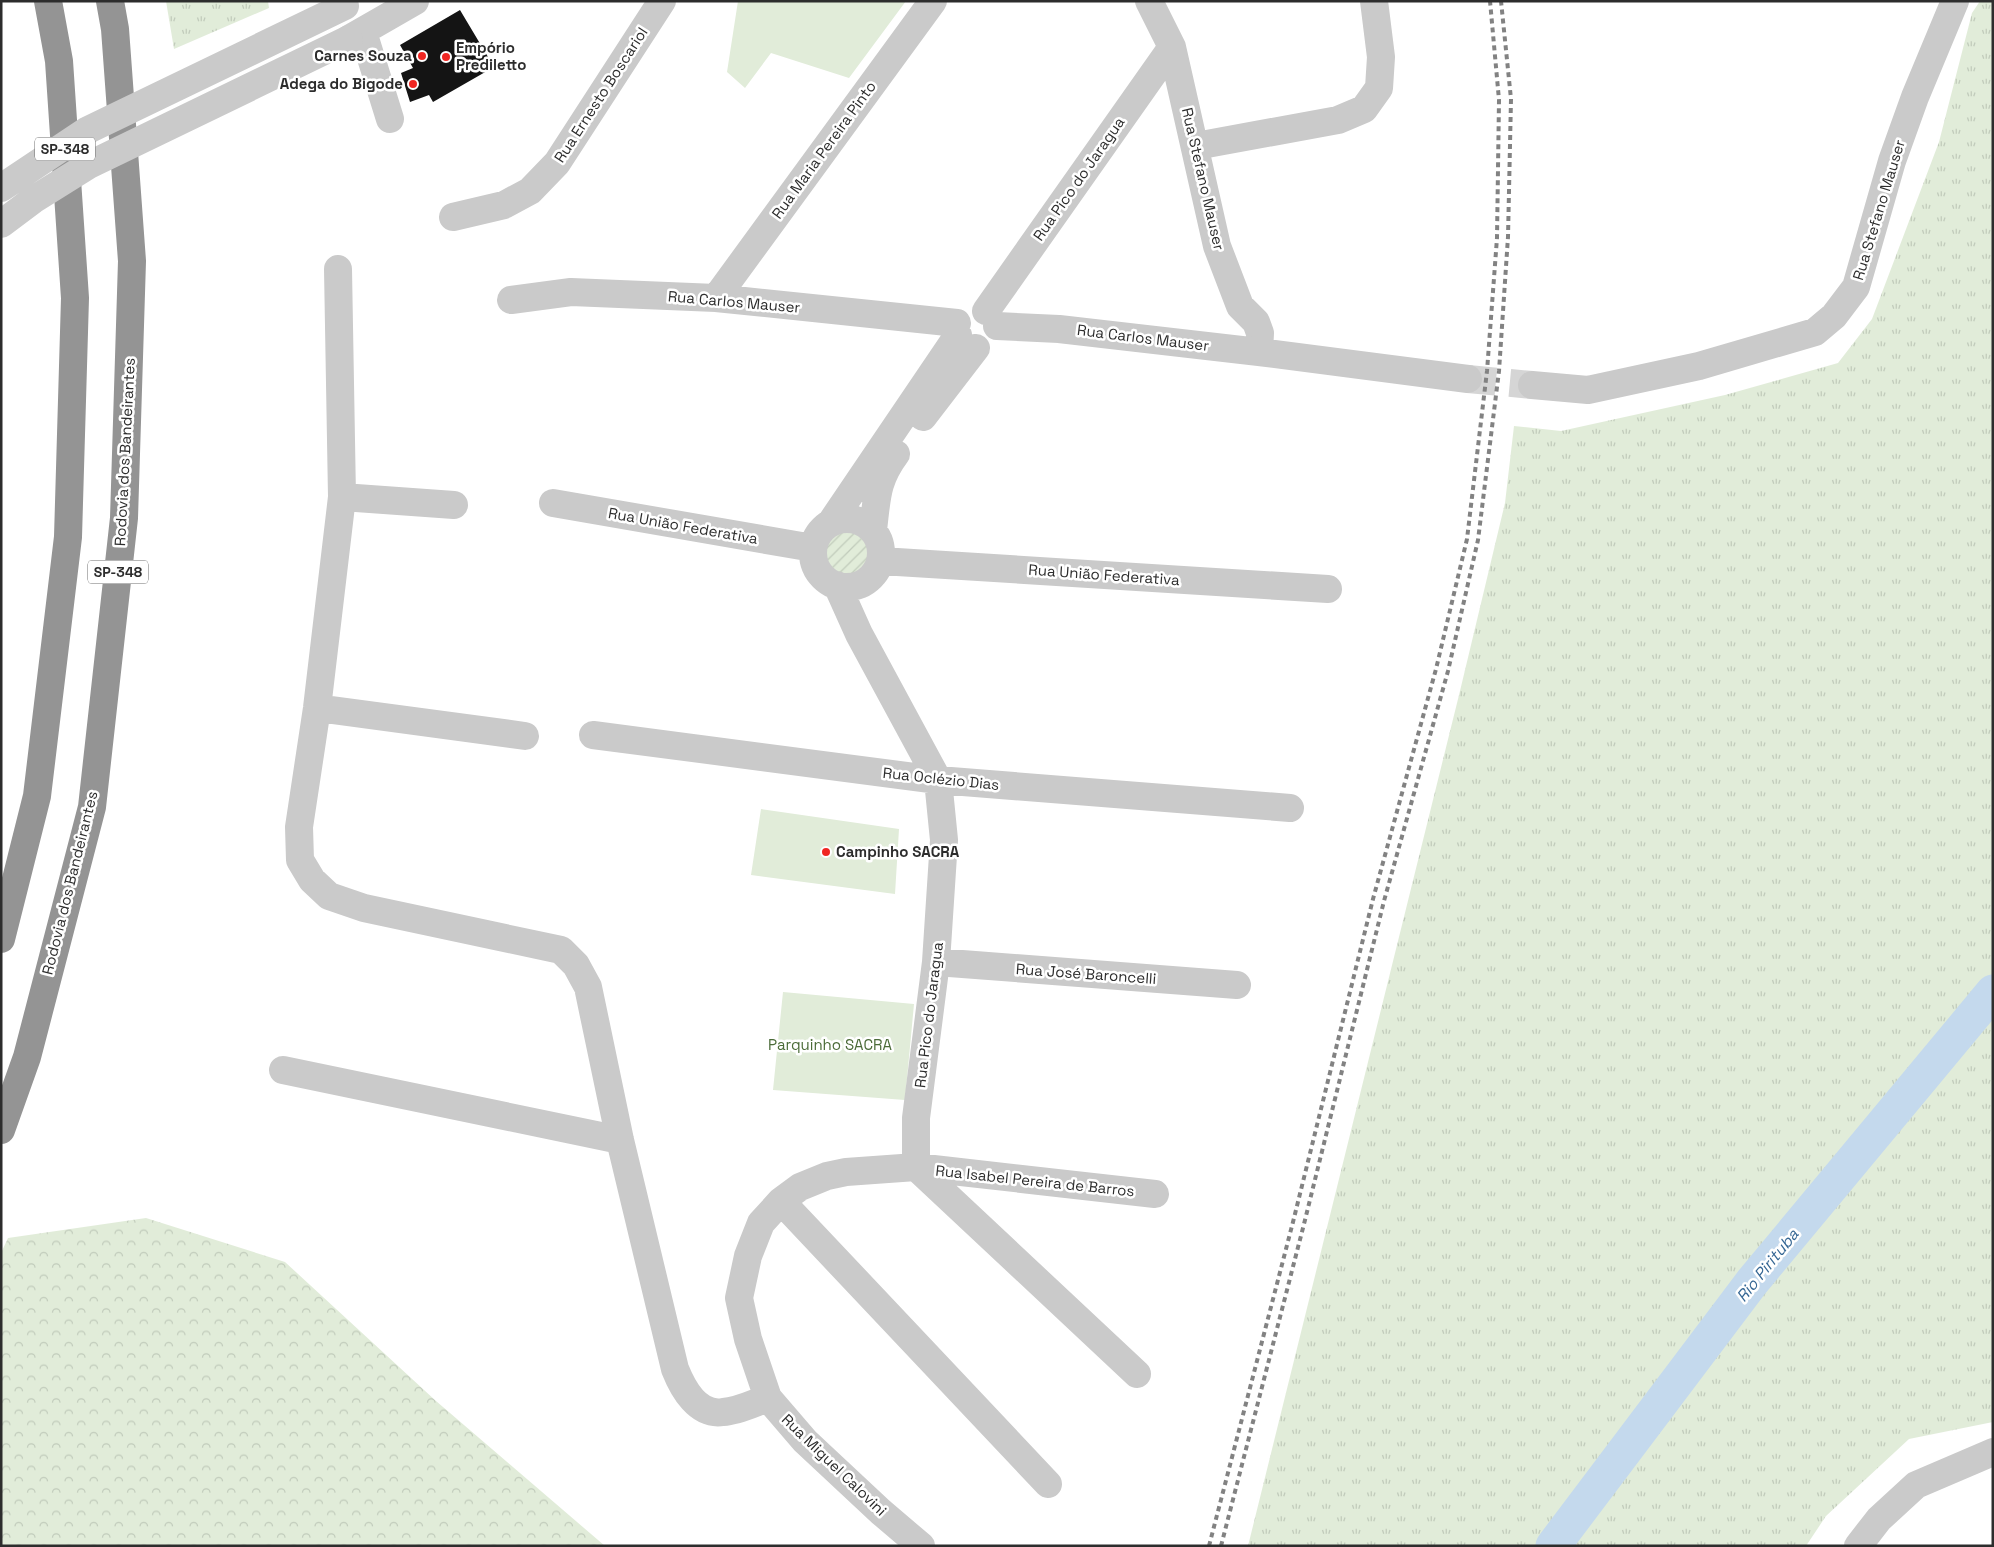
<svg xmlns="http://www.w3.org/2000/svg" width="1994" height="1547" font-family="'Space Grotesk',sans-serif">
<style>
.grass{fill:url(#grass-tufts)}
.forest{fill:url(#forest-crowns)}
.park{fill:#e1ecd9}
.garden{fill:url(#garden-furrows)}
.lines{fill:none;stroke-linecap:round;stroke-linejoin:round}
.river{stroke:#c4d9ed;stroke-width:35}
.building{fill:#141414}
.minor-tunnel{stroke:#d5d5d5;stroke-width:28;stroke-dasharray:28 14;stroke-linecap:butt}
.minor{stroke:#cacaca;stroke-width:28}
.highway{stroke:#949494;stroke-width:28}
.rail{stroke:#828282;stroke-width:4;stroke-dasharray:5 4;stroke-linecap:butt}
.minor-bridge{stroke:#cacaca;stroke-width:28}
.poi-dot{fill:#f02622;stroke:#fff;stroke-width:2}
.labels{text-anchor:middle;stroke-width:5;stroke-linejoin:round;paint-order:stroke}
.shield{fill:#fff;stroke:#6c6c6c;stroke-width:1}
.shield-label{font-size:14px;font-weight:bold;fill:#2d2d2d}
.poi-label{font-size:15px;font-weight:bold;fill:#2d2d2d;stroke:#fff;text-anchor:start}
.street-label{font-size:15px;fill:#2d2d2d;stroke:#fff}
.park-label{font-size:15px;fill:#4b6b38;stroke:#fff}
.water-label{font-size:16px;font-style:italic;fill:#366794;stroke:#fff}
</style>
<defs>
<pattern id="grass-tufts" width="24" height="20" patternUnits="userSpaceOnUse" patternTransform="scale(1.25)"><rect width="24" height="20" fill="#e1ecd9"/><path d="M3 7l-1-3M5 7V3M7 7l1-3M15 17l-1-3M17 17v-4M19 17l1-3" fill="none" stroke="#c1cbbb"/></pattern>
<pattern id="forest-crowns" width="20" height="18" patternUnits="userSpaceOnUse" patternTransform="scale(1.25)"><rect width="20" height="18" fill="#e1ecd9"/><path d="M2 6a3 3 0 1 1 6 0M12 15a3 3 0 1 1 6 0" fill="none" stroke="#c1cbbb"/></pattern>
<pattern id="garden-furrows" width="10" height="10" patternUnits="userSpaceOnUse" patternTransform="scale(1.25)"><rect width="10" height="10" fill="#e1ecd9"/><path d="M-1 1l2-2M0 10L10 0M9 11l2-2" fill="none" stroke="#c1cbbb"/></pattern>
</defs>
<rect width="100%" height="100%" fill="#fff"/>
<path class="grass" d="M166,1h102l1,7 -95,41z
M1980,1h13v1421l-84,17 -83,77 -20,30h-558l212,-855 45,-188 9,-77 47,5 164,-36 113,-32 34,-44 67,-177 33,-129z"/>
<path class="forest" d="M146,1218l139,44 151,139 169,145h-604v-293l7,-15z"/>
<path class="park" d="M738,1h168l-57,77 -78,-25 -26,35 -18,-16z
M761,809l138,20 -4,65 -144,-19z
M783,992l131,12 -9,96 -132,-10z"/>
<path class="garden" d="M823 552a26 26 0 1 1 52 0a26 26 0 1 1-52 0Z"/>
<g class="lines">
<path class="river" d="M1553,1546l199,-264 241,-290"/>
</g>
<path class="building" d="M460,10l34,57 -61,35 -4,-7 -19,7 -9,-29 12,-5 -13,-23z"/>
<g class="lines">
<path class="minor-tunnel" d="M1468,379l64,6"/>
<path class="minor" d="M1149,1l23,46 45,199 23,60 16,16 4,11 -1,19 209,27
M363,32l27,87
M349,39l66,-38
M1196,146l142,-26 26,-11 15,-21 2,-31 -7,-56
M453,217l51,-12 26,-14 27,-28 105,-162
M338,269l4,228 -25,211 -18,119 1,33 12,20 17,16 35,12 197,42 15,15 12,22 32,153 55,229c8,20 23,47 48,43 15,-1 31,-9 45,-14
M716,298l217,-297
M511,300l60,-8 145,6 241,25
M986,311l186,-264
M997,326l62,3 200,23
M1532,385l56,5 111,-24 116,-34 19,-16 22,-29 36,-126 23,-64 40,-96
M923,417l53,-69
M342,497l112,8
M553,503l260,45
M813 553a34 34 0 1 1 68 0a34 34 0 1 1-68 0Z
M832,521l126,-186
M873,530c4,-32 3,-49 23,-76
M881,561l447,28
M837,585l22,49 79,146 6,60 -8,122 -20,156v49l221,207
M317,708l208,28
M593,735l345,45 352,28
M936,962l301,23
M283,1070l337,70
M781,1201l267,283
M921,1546l-40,-34 -76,-71 -37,-43 -20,-59 -9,-41 9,-42 13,-33 20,-22 19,-14 27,-11 19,-4 70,-5 239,27
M1858,1546l21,-27 37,-34 77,-33"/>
<path class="highway" d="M1,939l36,-143 31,-259 7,-239 -16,-237 -11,-60
M1,1130l26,-73 65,-250 32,-289 8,-257 -17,-232 -5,-28"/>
<path class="rail" d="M1209,1546l84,-324 80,-323 63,-230 31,-130 20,-168 10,-133 2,-138 -9,-99
M1221,1546l83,-322 80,-323 64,-230 30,-131 21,-169 9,-134 3,-138 -10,-98"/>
<path class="minor-bridge" d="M1,188l87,-58 257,-124
M1,224l32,-24 56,-35 260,-126"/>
</g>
<g class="poi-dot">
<circle cx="422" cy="56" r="5"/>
<circle cx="446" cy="57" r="5"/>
<circle cx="413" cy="84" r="5"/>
<circle cx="826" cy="852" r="5"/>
</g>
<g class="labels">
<g class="shield">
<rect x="35" y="137.5" width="60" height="23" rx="4"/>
<rect x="88" y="560.5" width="60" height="23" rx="4"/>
</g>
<g class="shield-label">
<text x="65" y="154">SP-348</text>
<text x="118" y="577">SP-348</text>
</g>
<g class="poi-label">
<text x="456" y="53">Empório<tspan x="456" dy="17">Prediletto</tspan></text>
<text x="412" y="61" text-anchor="end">Carnes Souza</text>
<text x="403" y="89" text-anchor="end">Adega do Bigode</text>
<text x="836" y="857">Campinho SACRA</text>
</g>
<g class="street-label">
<text transform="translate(601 95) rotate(-57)" y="5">Rua Ernesto Boscariol</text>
<text transform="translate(824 150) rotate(-54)" y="5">Rua Maria Pereira Pinto</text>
<text transform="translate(1079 179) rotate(-55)" y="5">Rua Pico do Jaragua</text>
<text transform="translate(1203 179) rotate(77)" y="5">Rua Stefano Mauser</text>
<text transform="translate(1879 210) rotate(-73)" y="5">Rua Stefano Mauser</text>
<text transform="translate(734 302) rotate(5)" y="5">Rua Carlos Mauser</text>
<text transform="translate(1143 338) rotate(7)" y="5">Rua Carlos Mauser</text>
<text transform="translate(125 452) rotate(-87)" y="5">Rodovia dos Bandeirantes</text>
<text transform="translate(683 526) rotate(10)" y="5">Rua União Federativa</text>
<text transform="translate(1104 575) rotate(4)" y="5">Rua União Federativa</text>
<text transform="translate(941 779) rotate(6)" y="5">Rua Oclézio Dias</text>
<text transform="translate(70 883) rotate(-76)" y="5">Rodovia dos Bandeirantes</text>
<text transform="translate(1086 974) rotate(4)" y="5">Rua José Baroncelli</text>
<text transform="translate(929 1015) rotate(-83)" y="5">Rua Pico do Jaragua</text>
<text transform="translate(1035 1181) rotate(6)" y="5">Rua Isabel Pereira de Barros</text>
<text transform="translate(834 1465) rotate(44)" y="5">Rua Miguel Calovini</text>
</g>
<g class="park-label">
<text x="830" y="1050">Parquinho SACRA</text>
</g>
<g class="water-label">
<text transform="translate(1767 1265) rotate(-51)" y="6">Rio Pirituba</text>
</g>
</g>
<rect width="1994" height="1547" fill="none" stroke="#2d2d2d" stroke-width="5"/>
</svg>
